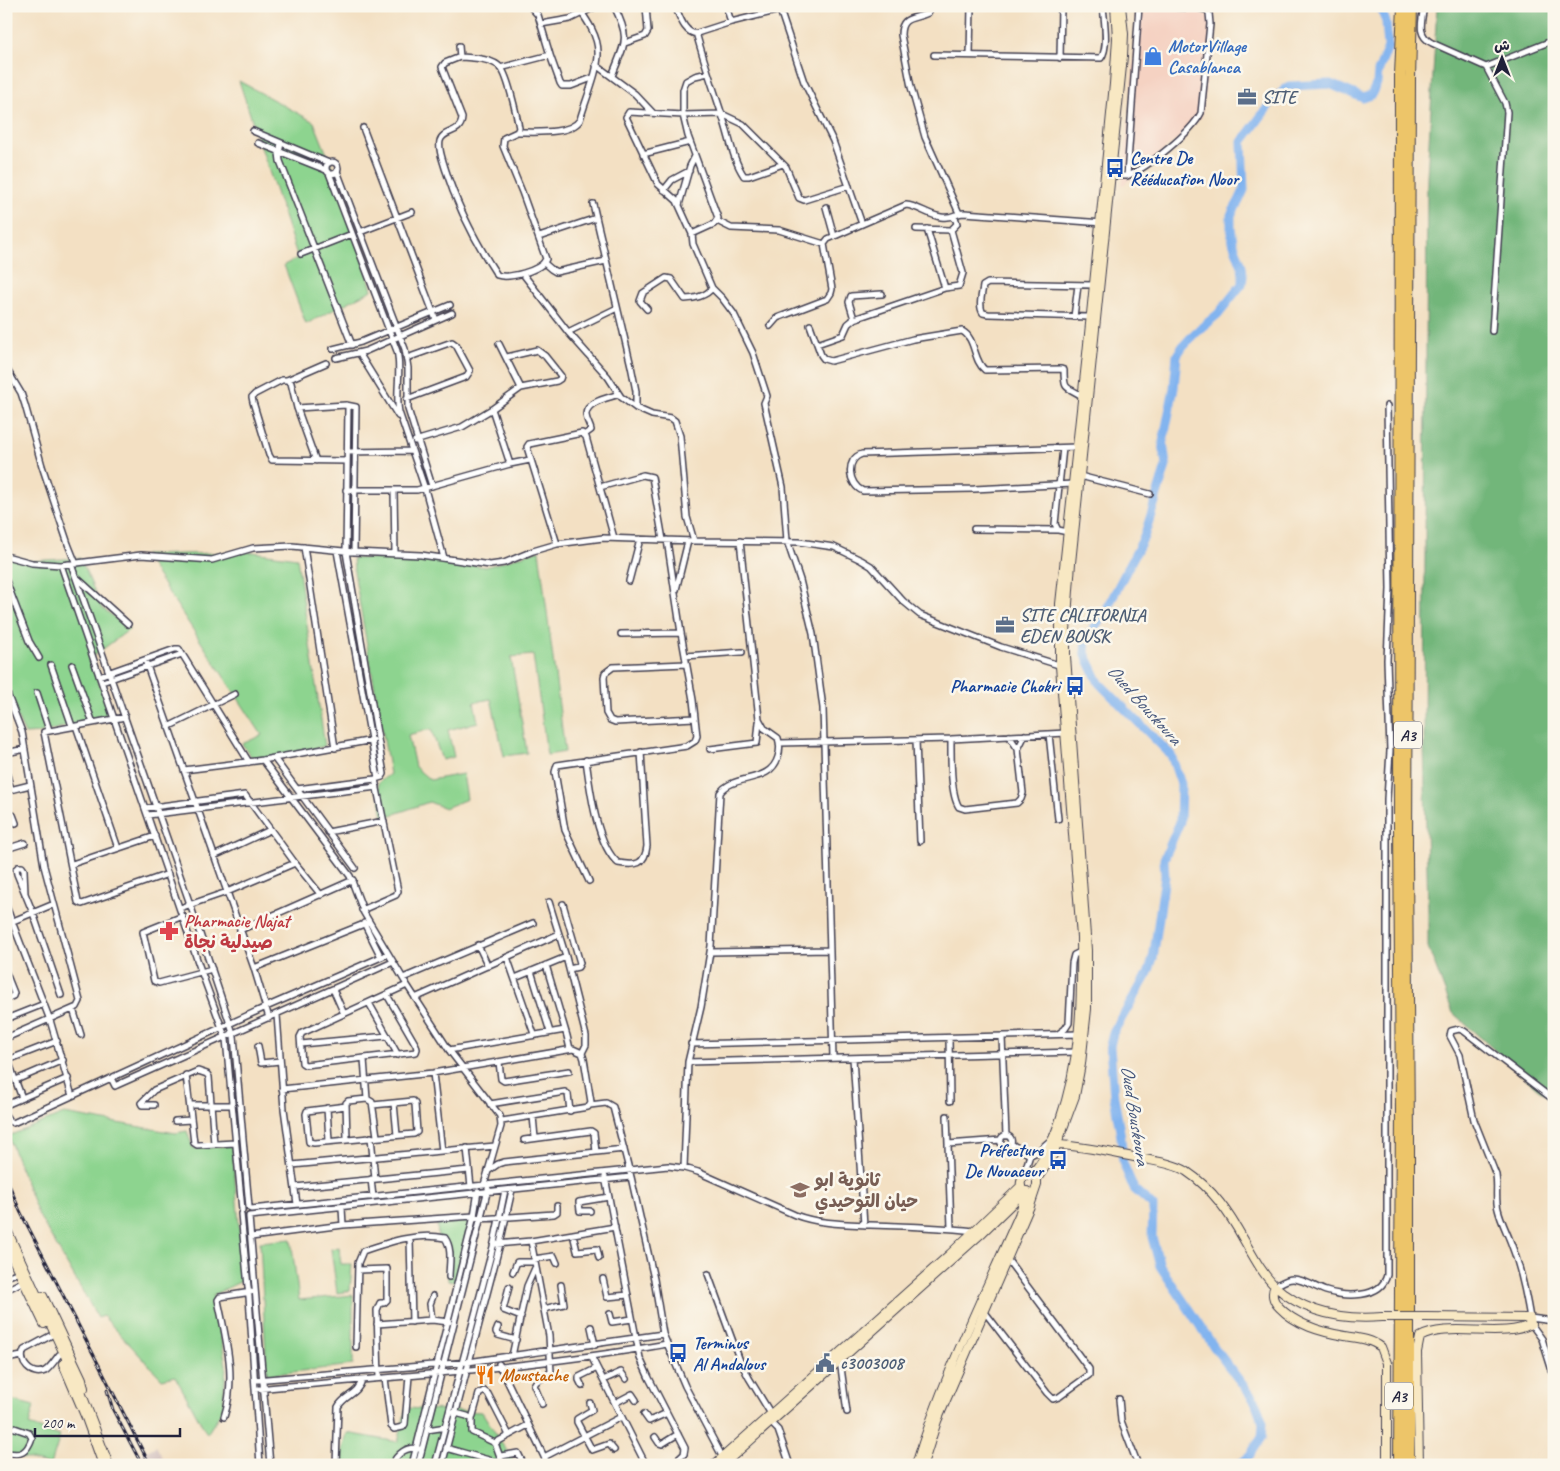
<svg xmlns="http://www.w3.org/2000/svg" width="1560" height="1471" font-family="Caveat,'Playpen Sans Arabic',sans-serif">
<style>
.built{fill:#f5d2c2}
.industrial{fill:#d1bfbd}
.green{fill:#8dd48f;stroke:#587b65}
.forest{fill:#72b67a;stroke:#4a6c5a}
.lines{fill:none;stroke-linecap:round;stroke-linejoin:round}
.river{stroke:#82b4ef;stroke-width:9}
.street-casing{stroke:#413e4f;stroke-width:8}
.secondary-casing{stroke:#413e4f;stroke-width:10}
.highway-casing{stroke:#413e4f;stroke-width:12}
.street{stroke:#fff;stroke-width:5}
.secondary{stroke:#f8e8c3;stroke-width:8}
.highway{stroke:#edc569;stroke-width:10}
.rail-casing{stroke:#22223b;stroke-width:3}
.rail{stroke:#fbf7ec;stroke-width:1;stroke-dasharray:4;stroke-linecap:butt}
.secondary-bridge-casing{stroke:#413e4f;stroke-width:10;stroke-linecap:butt}
.secondary-bridge{stroke:#f8e8c3;stroke-width:8}
.labels{text-anchor:middle;stroke-width:5;stroke-linejoin:round;paint-order:stroke}
.shield{fill:#fbf7ec;stroke:#636270;stroke-width:1}
.shield-label{font-size:16px;font-weight:bold;fill:#22223b}
.shop-label{font-size:18px;font-weight:bold;fill:#366cbe;stroke:#fbf7ec;text-anchor:start}
.service-label{font-size:18px;font-weight:bold;fill:#4e5e75;stroke:#fbf7ec;text-anchor:start}
.transit-label{font-size:18px;font-weight:bold;fill:#164399;stroke:#fbf7ec;text-anchor:start}
.health-label{font-size:18px;font-weight:bold;fill:#be3a42;stroke:#fbf7ec;text-anchor:start}
.education-label{font-size:18px;font-weight:bold;fill:#785e54;stroke:#fbf7ec;text-anchor:start}
.food-label{font-size:18px;font-weight:bold;fill:#c56008;stroke:#fbf7ec;text-anchor:start}
.water-label{font-size:19px;font-style:italic;fill:#44557a;stroke:#fbf7ec}
</style>
<rect width="100%" height="100%" fill="#fbf7ec"/>
<filter id="ink" filterUnits="userSpaceOnUse"><feTurbulence type="fractalNoise" baseFrequency=".02" numOctaves="2"/><feDisplacementMap in="SourceGraphic" scale="10" xChannelSelector="R" yChannelSelector="G"/><feConvolveMatrix kernelMatrix="1 2 1 2 8 2 1 2 1" color-interpolation-filters="sRGB"/></filter>
<filter id="wash" filterUnits="userSpaceOnUse"><feTurbulence type="fractalNoise" baseFrequency=".0096" numOctaves="4" result="noise"/><feDisplacementMap in="SourceGraphic" scale="20" xChannelSelector="R" yChannelSelector="G"/><feGaussianBlur stdDeviation="1.12" result="paint"/><feColorMatrix in="noise" values="0 0 0 0 0 0 0 0 0 0 0 0 0 0 0 0 0 1.4 0 .05"/><feComposite in="paint" operator="in"/></filter>
<g filter="url(#wash)">
<rect width="100%" height="100%" fill="#f3e0c3"/>
<path class="built" d="M1139,6h42l34,7 -13,104 -80,69z"/>
<path class="industrial" d="M156,1446l11,19h-35l-2,-4z"/>
<path class="green" d="M239,81l75,41 34,85 24,83 -66,34 -22,-59 14,-7z
M539,550l26,202 -18,3 -14,-100 -22,2 16,96 -23,3 -13,-57 -17,3 4,20 -30,8 6,27 -12,3 -11,-31 -23,6 7,32 15,13 33,-6 4,25 -22,9 -16,-6 -46,16 -5,-35 12,-9 -36,-202 -1,-14 92,3 41,6z
M253,552l44,6 28,188 -69,17 -14,-19 20,-9 -118,-180z
M6,553l24,8 50,-3 22,50 28,21 -42,31 25,53 -71,20 -17,1 -19,-40z
M64,1114l112,19 11,-2 6,17 39,-2 12,134 -31,15 13,70 -3,44 -16,25 -32,-58 -13,3 -59,-63 -5,2 -60,-104 -30,-78z
M471,1220l-15,62 -8,-1 -2,-39 -8,-3 -1,-18z
M291,1239l8,61 54,-5v70l-86,10 -7,-133z
M339,1247l2,17h11l-2,27 -13,2 -6,-44z
M6,1394l1,5 27,7 -5,19 31,11 -9,29 -45,-11z
M406,1408l76,4 34,53h-177l8,-32 51,9z"/>
<path class="forest" d="M1437,6h117v1093l-16,-10 -85,-76 -25,-66v-36l-4,-166 3,-569z"/>
<g class="lines">
<path class="river" d="M1238,1465l12,-10 12,-18 1,-14 -8,-22 -41,-54 -54,-81 -8,-29 1,-31 -19,-17 -11,-26 -2,-26 -7,-40 -4,-51 3,-13 35,-60 5,-14 12,-83 -1,-17 16,-37 1,-38 -10,-29 -72,-72 -14,-30 1,-14 18,-25 40,-77 10,-32 12,-39 -3,-24 11,-54 3,-33 6,-9 12,-13 23,-19 24,-30 1,-8 -1,-10 -9,-24 -2,-14v-13l8,-14 5,-11 -2,-48 31,-42 16,-14 41,-2 33,14 8,-3 6,-12 1,-11 10,-25 -2,-25 -6,-16"/>
</g>
</g>
<g filter="url(#ink)">
<g class="lines">
<g class="street-casing">
<path id="street" d="M675,6c5,11 9,27 22,28
M726,6l5,16
M931,6l-3,7c-14,7 -27,2 -27,22l10,52 14,50 34,76
M1424,6c-2,15 -8,29 8,37l54,24 68,-27
M780,10l19,-4
M541,24l29,-5 27,-13
M625,43l20,-7 3,-5 -2,-25
M459,46l1,11 -15,6 -3,4 20,51c-1,17 -19,11 -22,23 -2,9 3,19 5,27 12,38 30,73 52,107 11,4 44,-4 49,-16l-24,-67 -19,-46 1,-8 13,-6 2,-4c-2,-11 -11,-52 -18,-60 -9,-10 -29,-10 -41,-11
M550,55l10,28 2,3h9l21,-8
M934,55l167,3c8,-10 3,-39 2,-52
M970,55l1,-49
M1060,58l1,-52
M596,65l39,29 18,19
M1486,67l19,36 2,9 -15,219
M500,68l50,-13 -12,-40 -8,-9
M708,73l-13,3 -9,5 -3,9v25l39,-1 21,10 40,40
M612,76c13,-34 19,-36 2,-70
M363,128l73,192
M253,131l76,32
M517,132c17,0 53,3 63,-12 5,-19 19,-50 18,-68 0,-17 -12,-33 -21,-46
M258,143l68,27
M281,143l-2,10 1,8 72,184
M643,154l47,-12
M326 168a6 6 0 1 1 12 0a6 6 0 1 1-12 0Z
M337,171l68,178 3,19v41l24,77
M329,173l68,178c5,20 -2,41 2,61l26,77 19,69
M1108,176h19l12,-170
M1127,176c21,-9 64,-43 74,-63l9,-89 -1,-11 -2,-3 -8,-2 -50,-2
M849,186l-45,14 -5,-2 -13,-31 -3,-3 -34,12h-5c-11,-16 -14,-37 -20,-55 -9,-28 -19,-56 -27,-85v-3l34,-11 49,-12 24,72 29,59 29,83 44,-19c12,1 22,10 35,12 12,2 14,-4 23,-4l139,10
M664,190l8,-10 17,-9
M593,204l38,162 5,25v17
M679,205l11,-39 5,-10
M826,207l8,29
M717,221l14,7 48,2 45,14
M916,229l35,1 6,-6 -1,-4 -3,-3
M927,229l18,59
M360,232l52,-20
M539,237l57,-19
M301,254l51,-20
M544,263l7,6 5,3 50,-11
M523,274l45,58 40,45 13,20 15,11 16,7 19,3 4,3 5,15 7,81 7,24
M712,288l10,10 12,16 19,39 14,43 -3,7 19,84 4,54 13,39 13,54 10,74 10,350
M647,309l-7,-8 3,-8 23,-15 5,1 14,20c8,0 22,-3 27,-11l-19,-44 -1,-10 -15,-33 -19,-17 -32,-67 3,-5 54,3 5,21 30,82 -4,6 -22,10
M1074,317l4,-32
M1090,317l-102,-3 -5,-1c-5,-7 -1,-19 0,-27l5,-3 106,2
M854,319l-5,-17 2,-6 31,-2
M810,325l11,30 3,4 7,2 82,-22 49,-8c14,7 11,30 23,39l76,-1 3,1c0,23 3,15 19,27
M770,326l7,-8 50,-19 4,-6 1,-4 -8,-45 4,-5 34,-15
M568,332l49,-24
M817,344l26,-9 5,-11 6,-5 91,-31 14,-2 4,-13 -12,-43
M333,349l28,-7 89,-37
M359,353l39,63
M507,357l30,-7 8,6 16,20 -1,3 -3,2 -36,7
M336,358l30,-7 86,-38
M326,363l-39,17h-5l-27,14 -3,3 1,5 16,53 3,5 75,1
M6,368l15,25 4,12 17,61 26,78 8,20
M287,380l4,3 6,25 19,53
M407,399l59,-22 4,-6 -14,-26 -4,-3 -45,16
M297,408l49,-3 10,2 -2,145
M492,409l18,55
M584,435l7,-5c-1,-5 -5,-10 -5,-16 1,-13 23,-16 33,-20
M415,441l47,-14 30,-18 29,-21 -22,-44
M1063,448l-8,76 3,6 10,2
M347,452l65,-1
M1080,476l70,18
M1073,484l-99,5 -111,2c-15,-6 -18,-32 -1,-37l215,-7
M600,487l43,-12 9,2 11,63
M346,490h71l93,-26 20,-4
M394,491l1,63
M974,529l84,1
M557,544l-30,-97 2,-3 53,-11 4,4 28,101
M304,547l31,201
M337,551l41,227
M6,556l26,7 29,2 80,-10 71,5 41,-12 39,-2 62,6 67,3 69,10 14,-2 29,-12 24,-7 46,-6 91,3 105,1 35,5 27,13 10,6 32,35 17,14 81,32 61,19
M71,564l119,340 44,132 15,171
M61,565l140,406 25,68 16,171
M76,577l52,47
M6,581l23,60 10,17
M629,581l11,-42
M676,590l12,-49
M621,634l60,-1
M685,656l57,-4
M145,660l109,308 15,50
M686,664l-73,3 -8,6 -1,4 2,36 4,7 5,2 80,-4
M51,665l21,61
M72,665l21,58
M99,676l76,-27h4l70,113
M102,682l80,-28
M6,691l16,41 22,134 36,135 -3,6 -71,31
M37,693l12,37
M125,717l-81,15 34,170 4,2 86,-30
M76,726l42,122
M168,727l67,-33
M1049,734l9,85
M951,739c0,16 -1,55 8,68l6,2 52,-6 4,-4 2,-6 -5,-44 -9,-13
M916,740l4,101
M780,743l171,-4 115,-6
M710,749l47,-6 2,-21
M1018,749l7,-14
M6,753l19,-4
M274,758l81,110
M263,760l87,116 14,37 43,72 42,65 51,66 1,10 -17,59
M586,760c4,28 10,84 32,103 18,3 27,2 29,-17l-6,-94
M184,770l79,-10 110,-20
M6,771l5,19
M297,789l78,-10 7,-2 2,-3 -38,-222 2,-146
M6,791l24,-6
M145,808l100,-13 50,68 26,32
M148,815l229,-28
M6,816l7,-1 3,8
M328,832l56,-11
M6,849l19,-6
M214,856l56,-26
M72,864l83,-28
M589,881l-24,-51 -10,-58 2,-7 130,-19 8,-5 2,-5 -4,-36 -12,-67 -14,-93
M25,894l-1,-24 -2,-3h-4l-2,2 1,5 16,39 28,82
M549,902l17,55 20,79v9l-4,8
M563,904l17,59 -2,4 -9,2
M6,906l44,114 22,76
M180,908l47,-16 68,-29
M362,910l34,-15 2,-4 -23,-112
M183,916l-40,16 11,49 5,2 53,-14
M364,923l17,34
M6,924l48,-20
M240,930l113,-50
M478,945l10,21
M710,952l120,-2
M507,957l27,77
M546,965l21,71 3,13
M254,968l115,-46
M531,971l19,61
M6,973l8,20 -1,3 -7,3
M403,978l130,-55
M515,978l51,-21
M333,989l11,25
M387,995l29,50 1,4 -1,3 -111,13 -3,-2 -2,-26 2,-4 105,-48
M415,998l144,-64
M369,1003l29,52
M73,1009l8,26
M277,1015l7,94 13,95
M6,1019l38,-15
M1058,1034l7,-5 4,-6 3,-60 2,-8 8,-4
M1002,1037l4,99
M949,1038l1,63
M301,1044l86,-8
M691,1044l388,-10
M258,1046l3,17 19,-2
M449,1050l116,-20
M6,1055l16,43
M853,1058l11,167
M364,1059l3,40
M8,1060l49,-19
M499,1062l2,17 3,2 65,-10
M688,1062l389,-10
M433,1073l9,78
M186,1075l8,68 3,2 38,-2
M111,1078l4,8 2,-1 276,-123
M16,1080l47,-20
M282,1089l151,-16 140,-24 9,4 2,6 7,43 -3,5 -86,14
M1554,1100l-90,-69 -5,-2 -8,2 -1,5 10,19 14,65 22,55c2,12 -1,23 2,34 3,13 10,25 14,37 9,23 14,48 18,72l24,3
M394,1103l3,32
M490,1104l75,-12 3,2 2,17
M6,1105l62,-27
M154,1105h-12l-1,-2 13,-13 44,-19 9,3 2,3 5,67
M190,1105h42
M590,1105l16,-2 7,4 18,70 23,102 9,55 22,52 38,72
M346,1106l-39,5 -1,3 3,28 5,1 100,-9 3,-2 -2,-28 -2,-3 -40,4
M327,1108l2,33
M6,1116l3,5 4,2 253,-116 122,-53
M533,1116l2,22
M947,1116l4,112
M175,1121l16,-1
M1000.5 1141a5.5 5.5 0 1 1 11 0a5.5 5.5 0 1 1-11 0Z
M371,1137l4,42
M347,1139l-1,-36 2,-2 19,-2 5,3 5,34
M524,1140l67,-9 3,2 2,19
M948,1144l53,-4
M1011,1144l19,11
M467,1148l4,39
M292,1165l203,-19
M684,1168l4,-106 13,-55 10,-61 9,-153c13,-20 50,-8 58,-36 2,-6 2,-13 0,-19l-14,-10 -5,-9 -19,-178
M488,1171l10,-7 6,-2 120,-13
M605,1177l35,181 9,20 36,70 -1,6 -12,11
M1023,1177l7,-22 7,-3 15,-13
M371,1179l2,18
M295,1187l174,-17
M342,1208l1,17
M251,1209l417,-43 16,2 14,4 97,43c24,9 50,9 75,10 35,1 70,2 104,6
M590,1211h-10l-1,-9 30,-5
M241,1214l8,83 11,168
M249,1216l382,-39
M249,1217l21,248
M573,1234l4,17 20,-2 2,9
M251,1237l92,-12 131,-9 6,3 74,-5 3,-2v-6
M410,1239l2,83
M531,1241l18,95 2,36 -15,10 -2,3 8,19
M497,1244l34,-3 84,-14
M534,1259l20,-3 3,7
M358,1270l29,-1v31l-3,3h-4l-3,7 2,68
M513,1272l4,-10h17
M708,1274l32,87 9,17 22,36
M6,1277l13,-5
M603,1279l4,18 21,-2
M1275,1286c6,-3 11,-7 18,-7 11,0 23,9 33,12 19,6 55,8 61,-16v-476l3,-48 -3,-91 3,-71 -3,-183
M509,1287l-6,23 18,7
M6,1290l18,-9
M544,1309l20,-5 -3,-19
M984,1311l63,82 6,6 6,-2 30,-22v-6l-82,-110
M610,1314l2,8 20,-3
M432,1320l-2,-16 3,-8
M377,1324l55,-4 17,2
M1531,1324l11,15 12,38
M498,1327l-2,5 2,3 18,5
M591,1327l4,18
M50,1336l-26,14c-6,12 7,27 21,21 5,-3 10,-11 14,-16
M356,1347l2,-84 5,-12c26,-9 55,-19 82,-13 8,11 4,27 4,39
M512,1356l15,-70 8,-18
M591,1356l55,109
M6,1359l16,-3
M840,1360l7,52
M499,1364l49,101
M385,1378l6,48 3,3 9,-2 2,-3 4,-48
M255,1380l213,-18 195,-28
M603,1380l18,-8 5,7
M582,1386l-3,-6v-3l18,-9
M255,1389c138,-12 276,-21 412,-45
M1119,1399l2,22 17,44
M590,1403l2,7 -15,9v3l15,28 17,-6 5,6
M615,1403l17,-9 4,6
M452,1412l15,4 5,3v13l23,11 8,22
M644,1414l5,7 18,-8
M224,1417c13,-39 2,-77 -6,-117l2,-3 31,-5
M472,1419l7,-25 5,-3 4,3 21,41
M770,1422l8,8 12,35
M6,1425l23,8 3,5c-5,14 -11,19 -26,14
M427,1430l19,-3
M655,1437l4,6 3,1 16,-10
M495,1443l33,-18
M446,1448l57,16
M501,1456l17,-3 6,12
M544,1457l77,-40
M336,1465l2,-58c6,-12 20,-12 24,-27
M392,1465c5,-11 14,-19 27,-16
M412,1465l62,-249 4,-25
M418,1465l70,-276
M435,1465l59,-222 11,-53
M442,1465l58,-221 12,-54
M566,1465l4,-2 4,2"/>
</g>
<g class="secondary-casing">
<path id="secondary" d="M1057,1145c28,1 55,8 82,13 15,3 34,5 47,13 27,18 43,42 58,69 9,16 19,35 32,47 30,27 68,33 106,30
M6,1228l72,156 31,81
M6,1245l38,79
M1275,1286c-4,7 -2,15 4,21 17,18 42,25 66,29 13,2 26,3 36,11l6,16v102
M43,1296l39,83 2,9
M63,1364l23,54 17,47
M714,1465l236,-211 71,-68c-2,-11 7,-9 13,-15 12,-13 19,-31 25,-48 22,-63 23,-119 22,-186l-21,-271v-62l27,-250 27,-270 3,-46 -2,-32
M723,1465l260,-233 42,-41
M916,1465c26,-86 67,-168 103,-250l8,-24
M923,1465l14,-44 93,-215 7,-21v-6l16,-24 22,-59 6,-32 6,-55v-59l-21,-294v-25l5,-68 52,-507 1,-22 -3,-28
M1419,1465l-2,-113 3,-15c27,-16 84,3 111,-13l-1,-6 -105,-1"/>
</g>
<g class="highway-casing">
<path id="highway" d="M1399,1465l2,-354 -2,-286 1,-750 3,-69
M1409,1465v-327l-2,-284 3,-776 2,-72"/>
</g>
<use href="#street" class="street"/>
<use href="#secondary" class="secondary"/>
<use href="#highway" class="highway"/>
<g class="rail-casing">
<path id="rail" d="M6,1177l14,34 130,254
M107,1390l6,20 29,55"/>
</g>
<use href="#rail" class="rail"/>
<g class="secondary-bridge-casing">
<path id="secondary-bridge" d="M1382,1317h43"/>
</g>
<use href="#secondary-bridge" class="secondary-bridge"/>
</g>
</g>
<defs>
<g id="shop-bare" transform="scale(1.5)"><path d="M-5-2.5h2.3a2.7 3.5 0 0 1 5.4 0H5L5.5 6h-11ZM-1.5-2.5h3a1.5 2.3 0 0 0-3 0Z" fill="#3f7fe0" stroke="#fbf7ec" stroke-width="2.5" paint-order="stroke"/></g>
<g id="office-bare" transform="scale(1.5)"><path d="M-6-3h4V-5.5h4V-3h4V5H-6ZM-1-4.5V-3h2v-1.5ZM-6 0V1H6V0Z" fill="#5c6f8a" stroke="#fbf7ec" stroke-width="2.5" paint-order="stroke"/></g>
<g id="bus-bare" transform="scale(1.5)"><path d="M-5-6H5V4H4V6H2V4H-2V6H-4V4H-5ZM-3.5-4V0h7V-4ZM-3.5 1.2v1.5H-2V1.2ZM2 1.2v1.5H3.5V1.2Z" fill="#1a4fb4" stroke="#fbf7ec" stroke-width="2.5" paint-order="stroke"/></g>
<g id="pharmacy-bare" transform="scale(1.5)"><path d="M-2-6h4v4h4v4h-4v4h-4v-4h-4v-4h4Z" fill="#e0444e" stroke="#fbf7ec" stroke-width="2.5" paint-order="stroke"/></g>
<g id="school-bare" transform="scale(1.5)"><path d="M0-5L7-2L0 1L-7-2ZM-4 1L0 2.5L4 1V4Q0 6-4 4Z" fill="#8d6e63" stroke="#fbf7ec" stroke-width="2.5" paint-order="stroke"/></g>
<g id="civic-bare" transform="scale(1.5)"><path d="M-.6-6.5H3V-4.5H.6V-3L4-1V1h2V6H-6V1h2V-1L-.6-3ZM-1.2 2.5V6h2.4V2.5Z" fill="#5c6f8a" stroke="#fbf7ec" stroke-width="2.5" paint-order="stroke"/></g>
<g id="restaurant-bare" transform="scale(1.5)"><path d="M-5-6h1v4h1v-4h1v4h1v-4h1v5L-1.5 .5V6h-2V.5L-5-1ZM5-6V6H3V1.5H1.5Q1.5-4 5-6Z" fill="#e8710a" stroke="#fbf7ec" stroke-width="2.5" paint-order="stroke"/></g>
</defs>
<g fill-rule="evenodd">
<use href="#shop-bare" x="1153" y="56"/>
<use href="#office-bare" x="1247" y="97"/>
<use href="#bus-bare" x="1115" y="168"/>
<use href="#office-bare" x="1005" y="625"/>
<use href="#bus-bare" x="1075" y="686"/>
<use href="#pharmacy-bare" x="169" y="931"/>
<use href="#bus-bare" x="1058" y="1160"/>
<use href="#school-bare" x="800" y="1190"/>
<use href="#bus-bare" x="678" y="1353"/>
<use href="#civic-bare" x="825" y="1363"/>
<use href="#restaurant-bare" x="485" y="1375"/>
</g>
<g class="labels">
<g class="shield">
<rect x="1394" y="721.5" width="28" height="27" rx="4"/>
<rect x="1385" y="1382.5" width="28" height="27" rx="4"/>
</g>
<g class="shield-label">
<text x="1408" y="741">A3</text>
<text x="1399" y="1402">A3</text>
</g>
<g class="shop-label">
<text x="1168" y="52">MotorVillage<tspan x="1168" dy="21">Casablanca</tspan></text>
</g>
<g class="service-label">
<text x="1262" y="103">SITE</text>
<text x="1020" y="621">SITE CALIFORNIA<tspan x="1020" dy="21">EDEN BOUSK</tspan></text>
<text x="840" y="1369">c3003008</text>
</g>
<g class="transit-label">
<text x="1130" y="164">Centre De<tspan x="1130" dy="21">Rééducation Noor</tspan></text>
<text x="1060" y="692" text-anchor="end">Pharmacie Chokri</text>
<text x="1043" y="1156" text-anchor="end">Préfecture<tspan x="1043" dy="21">De Nouaceur</tspan></text>
<text x="693" y="1349">Terminus<tspan x="693" dy="21">Al Andalous</tspan></text>
</g>
<g class="health-label">
<text x="184" y="927">Pharmacie Najat<tspan x="184" dy="21">صيدلية نجاة</tspan></text>
</g>
<g class="education-label">
<text x="815" y="1186">ثانوية ابو<tspan x="815" dy="21">حيان التوحيدي</tspan></text>
</g>
<g class="food-label">
<text x="500" y="1381">Moustache</text>
</g>
<g class="water-label">
<text transform="translate(1145 704) rotate(48)" y="7">Oued Bouskoura</text>
<text transform="translate(1136 1115) rotate(81)" y="7">Oued Bouskoura</text>
</g>
</g>
<rect width="1560" height="1471" fill="none" stroke="#fbf7ec" stroke-width="25"/>
<g transform="translate(1502 58)" stroke="#fbf7ec" stroke-width="4" paint-order="stroke">
<path d="M0-4L9 19L0 12L-9 19Z" fill="#22223b"/>
<text y="-8" font-size="14" font-weight="bold" text-anchor="middle" fill="#22223b">ش</text>
</g>
<path d="M35 1428v8h145v-8" fill="none" stroke="#22223b" stroke-width="2.5"/>
<text x="42" y="1428" font-size="15" fill="#22223b" stroke="#fbf7ec" stroke-width="4" paint-order="stroke">200 m</text>
</svg>
